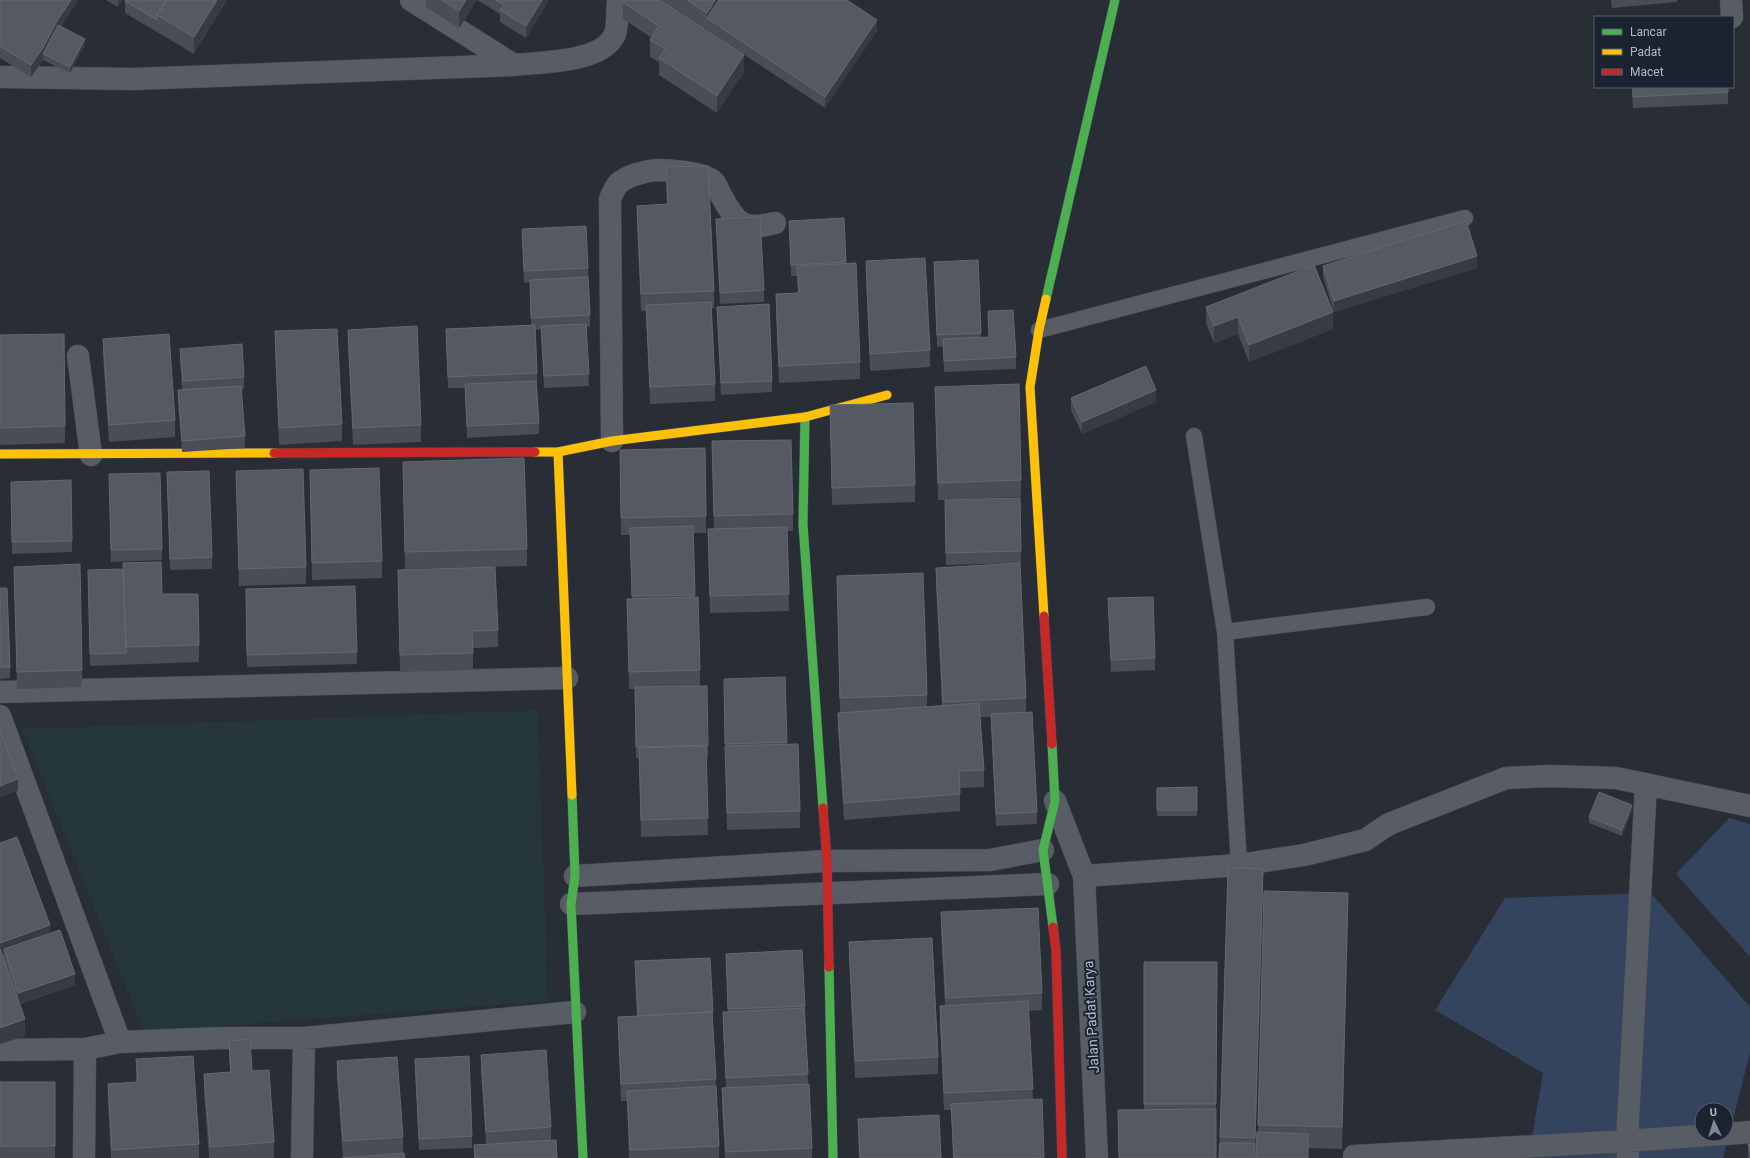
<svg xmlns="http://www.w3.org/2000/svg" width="1750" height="1158" font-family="Roboto,sans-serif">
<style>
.green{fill:#25373c}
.water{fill:#34445f;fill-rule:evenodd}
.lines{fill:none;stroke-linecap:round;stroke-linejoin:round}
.lane-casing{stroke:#44484f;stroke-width:17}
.street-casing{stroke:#44484f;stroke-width:23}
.fast-casing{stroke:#44484f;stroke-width:10}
.slow-casing{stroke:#44484f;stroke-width:10}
.jam-casing{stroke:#44484f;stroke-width:10}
.lane{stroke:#585c64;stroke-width:16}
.street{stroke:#585c64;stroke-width:22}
.fast{stroke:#4caf50;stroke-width:9}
.slow{stroke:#ffc107;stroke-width:9}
.jam{stroke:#c62828;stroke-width:9}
.wall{fill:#494d56}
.shaded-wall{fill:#373b44}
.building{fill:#545962;stroke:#636872}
.labels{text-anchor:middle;stroke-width:4;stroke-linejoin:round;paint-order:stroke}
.street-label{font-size:14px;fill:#b1b9c8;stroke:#1b2331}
</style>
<rect width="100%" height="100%" fill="#282d36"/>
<path class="green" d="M538,710l10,291 -404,31 -122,-303z"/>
<path class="water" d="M1729,818l21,6v133l-74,-83z
M1651,893l99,114v46l-27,105h-294l17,-19 85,4 12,-70 -108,-63 70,-112zM1702,1110h24v24h-24z"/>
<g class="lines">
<g class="lane-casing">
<path id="lane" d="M1039,330l426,-112
M1194,436l31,196 14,233
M1225,632l202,-25"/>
</g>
<g class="street-casing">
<path id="street" d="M411,0l103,65
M1731,0l1,17
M0,77l133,2 381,-14c26,-3 86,-2 100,-29 4,-7 3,-27 4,-36
M78,356l13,99
M612,441l-2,-242c2,-5 5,-12 9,-16 8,-7 26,-12 37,-13 13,0 47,2 57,11 4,4 6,11 9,16 15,27 21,34 53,26
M0,692l567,-14
M0,716l120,326
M1055,801l29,75 13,282
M575,876l252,-15 163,-1 53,-10
M1084,876l155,-11 65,-10 61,-15 24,-16 117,-46 42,-2 68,2 134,28
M571,904l477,-20
M0,1050l85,-1 35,-7 103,-4h81l271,-26
M1726,1134l24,-2
M1354,1156l273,-15 96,-7
M84,1158l1,-109
M302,1158l2,-120
M1628,1158l-1,-17 19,-357"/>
</g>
<g class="fast-casing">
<path id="fast" d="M1046,299l69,-299
M805,417l-2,107 20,284
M1052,744l3,57 -12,49 10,77
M572,795l3,81 -4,28 12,254
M829,967l4,191"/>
</g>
<g class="slow-casing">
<path id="slow" d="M535,452h23l54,-11 193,-24 82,-22
M558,452l14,343
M0,454l274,-1
M1044,616l-14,-229 9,-57 7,-31"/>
</g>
<g class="jam-casing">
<path id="jam" d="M274,453l261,-1
M1044,616l8,128
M823,808l4,53 2,106
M1053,927l3,23 6,208"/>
</g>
<use href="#lane" class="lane"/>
<use href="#street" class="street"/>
<use href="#fast" class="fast"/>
<use href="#slow" class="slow"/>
<use href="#jam" class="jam"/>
</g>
<path class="wall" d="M0,0h78l-17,26 24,19 -15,28 -27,-13 -12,17 -31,-19z
M106,0h16l-4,7z
M227,0l-33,54 -69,-41v-12z
M426,0h51l-18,28 -33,-21z
M477,0h72l-23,38 -26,-16v-8z
M661,0h186l30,31 -52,77z
M1611,0h66v2l-65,6z
M623,2l121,70 -27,41 -58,-38v-13l-9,-5v-17l2,-2 -29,-19z
M1632,87h96v17l-95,4z
M666,167l48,124v17h-3l4,76v17l-65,3 -4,-93h-5l-4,-88v-17l30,-2 -1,-20z
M844,218l2,46 14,98v17l-81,4 -3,-72v-17l22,-1 -1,-17h-6l-2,-55z
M716,219l48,71v12l-44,2z
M522,229l66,39 2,47v12h-4l3,59 -45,2 -3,-59 -6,1 2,43v11l2,39v11l-72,4 -2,-50h-17l-2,-59 85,-4 -1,-43 -6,1z
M978,260l3,77h8l-1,-26 28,46v12l-72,3 -1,-26 -6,1 -3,-85z
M866,261l64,89v17l-60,4 -4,-93z
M1323,266l154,2 -143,44 -11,-35z
M717,307l55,74v11l-51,3z
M1206,307l127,22 -84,33 -11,-28 -24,9 -8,-20z
M348,330l73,95v17l-68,3 -5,-99z
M275,331l67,93v17l-63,4 -4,-97z
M0,335l65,91v17l-65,2z
M103,339l72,81v17l-66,5 -6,-86z
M180,349l64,28v12h-3l4,47v12l-63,4 -4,-50v-12h4l-2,-30z
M935,387l86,93v17l-83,3z
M1071,398l85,4 -74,32 -11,-24z
M830,405l85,80v17l-83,3z
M712,441l81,73v17h-6l2,80 -79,2 -2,-84h6z
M620,450l86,66v17h-13l2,64 5,73v16l8,59v12h-2l2,78 -67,2 -2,-79h-3l-1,-69h-6l-2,-90h5l-2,-64h-9z
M403,462l124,87v17l-122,3z
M310,470l72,91v17l-70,2z
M236,471l70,96v17l-67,2z
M167,472l45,85v12l-42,1z
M109,474l53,75v11l-51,2z
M11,482l61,59v11l-60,2z
M945,500l76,51v12l-75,2z
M14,567l68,103v17l-65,2z
M936,568l90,130v14l11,100v12l-41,2 -5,-109h-11l4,53v17l-24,1v23l-116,9 -6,-90v-17h2l-3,-137 90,119v12l15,-1 -6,-121z
M398,570l100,60v17l-25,1v22l-73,2z
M88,581l74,13 37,51v17l-109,4z
M0,588l10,79v11l-10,1z
M246,589l111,63v12l-110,3z
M1108,598l47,60v12l-44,2z
M785,677l2,67 13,67v17l-73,2 -3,-139z
M1197,787v29h-40v-28z
M1632,811l-10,25 -33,-13v-6z
M0,843l50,90 25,52 -55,19 5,32 -25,8z
M1228,868l35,17 -8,273h-36z
M1264,891l84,24 -6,234 -34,-1v10h-52l2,-26z
M941,912l101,81v17l-13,1 4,89 9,-1 2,59h-91l-2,-48h-7l-4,-87v-17h5l-4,-77z
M849,942l89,115v17l-83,4 -6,-119z
M726,954l79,52 3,78 4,64v10h-87l-3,-53v-17h4l-3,-59v-17h5z
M635,961l78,51v11l6,123v12h-90l-2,-57h-6l-3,-67v-17l19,-1 -2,-43z
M1144,962h73l-1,159 -72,-11z
M229,1041l23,30 22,71v16h-65l-5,-67v-17l26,-2 -1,-14z
M481,1055l70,72v14l6,17h-83v-13l12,-1 -5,-72z
M136,1059l63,85v14h-88l-3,-57v-17l28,-2z
M415,1059l57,77v12l-53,2z
M337,1061l66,76v16l-60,5 -6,-80z
M0,1082h55v76h-55z
M858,1119l83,39h-82z
M1748,1144h2v14h-2z"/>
<path class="shaded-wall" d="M71,0h7l-35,54v6l-12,17v-12l27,-46z
M118,0h4l-4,7z
M217,0h10l-33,54v-17z
M466,0h11l-18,28v-17z
M542,0h7l-23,38v-12z
M715,0h11l-19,18v-5z
M877,20v11l-52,77v-11z
M85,39v6l-15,28v-6z
M744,55v17l-27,41v-17z
M1477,256v12l-143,44v-11z
M1333,312v17l-84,33v-17z
M1238,317v17l-24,9v-17z
M1156,390v12l-74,32v-12z
M18,779v12l-18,6v-11z
M1632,805v6l-10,25v-6z
M1263,869v16l-8,273v-20z
M1348,893v22l-6,234v-22z
M50,925v12l-46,12v5l-4,1v-12z
M75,974v11l-57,19v-11z
M25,1019v17l-25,8v-16z"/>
<path class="building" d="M0,0h71l-13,19 -15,29 -12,17 -31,-19z
M125,0h41l-9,15v5l-32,-19z
M166,0h51l-23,37 -37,-22z
M442,0h24l-7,11z
M496,0h46l-16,26 -26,-16 4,-5z
M625,0h35l84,55 -27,41 -58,-38 6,-9 -15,-9 9,-14 -36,-24z
M687,0h28l-8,13z
M719,0h128l30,20 -52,77 -118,-79z
M58,25l27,14 -15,28 -27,-13z
M1633,87h95v5l-95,5z
M708,166l6,125 -73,3 -4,-88 31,-2 -2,-37z
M760,217l4,73 -44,3 -4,-74z
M844,218l2,44 -55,3 -2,-44z
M1466,221l11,35 -143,45 -11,-35z
M586,226l2,42 -64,3 -2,-42z
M925,258l5,92 -60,4 -4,-93z
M978,260l3,73 -44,2 -3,-73z
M856,263l4,99 -81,4 -3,-72 23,-1 -2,-27z
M1314,265l19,47 -84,33 -11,-28 -24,9 -8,-19z
M588,277l2,38 -59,3 -1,-38z
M711,302l4,82 -65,3 -4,-82z
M769,304l3,77 -51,2 -4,-76z
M1013,310l3,47 -72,4 -1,-22 46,-2 -1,-26z
M586,324l3,50 -45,2 -3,-50z
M535,325l2,48 -89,4 -2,-48z
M417,326l4,99 -68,3 -5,-98z
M337,329l5,95 -63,4 -4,-97z
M64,334l1,92 -65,2v-93z
M169,334l6,86 -66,5 -6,-86z
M242,344l2,33 -61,4 -3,-32z
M1146,366l10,24 -74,32 -11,-24z
M536,381l3,42 -72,3 -2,-42z
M1019,384l2,96 -83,3 -3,-96z
M241,386l4,50 -63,5 -4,-51z
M913,403l2,82 -83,3 -2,-83z
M791,440l2,74 -79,2 -2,-75z
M705,448l1,68 -85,2 -1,-68z
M524,458l3,91 -122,3 -2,-90z
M379,468l3,93 -70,2 -2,-93z
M303,469l3,98 -67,2 -3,-98z
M209,471l3,86 -42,2 -3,-87z
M160,473l2,76 -51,1 -2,-76z
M71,480l1,61 -60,1 -1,-60z
M1020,498l1,53 -75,2 -1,-53z
M693,526l2,69 -63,1 -2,-68z
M787,527l2,67 -79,2 -2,-67z
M161,562l1,32h36l1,51 -73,2 -3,-84z
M1020,563l6,135 -83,4 -7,-134z
M80,564l2,106 -65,2 -3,-105z
M495,567l3,63 -26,1 1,22 -73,2 -2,-85z
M123,569l3,84 -36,1 -2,-84z
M923,573l4,122 -87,3 -3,-122z
M355,586l2,66 -110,3 -1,-66z
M0,588h7l3,79h-10z
M698,597l2,73 -71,2 -2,-73z
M1153,597l2,61 -44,2 -3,-62z
M785,677l2,65 -62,2 -1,-65z
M707,686l1,59 -72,2 -1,-60z
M979,703l5,67 -25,1 1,23 -116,9 -6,-90z
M1032,712l5,100 -41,2 -5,-100z
M0,730l18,49 -18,7z
M798,744l2,67 -73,2 -2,-67z
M706,746l2,72 -67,2 -2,-72z
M1197,787v23h-40v-22z
M1599,792l33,13 -10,25 -33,-13z
M17,837l33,88 -50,18v-100z
M1228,868l35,1 -8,269 -35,-1z
M1264,891l84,2 -6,234 -84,-2z
M1038,908l4,85 -96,5 -5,-86z
M60,930l15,44 -57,19 -14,-44z
M932,938l6,119 -83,4 -6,-119z
M0,949l25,70 -25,9z
M802,950l3,56 -77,3 -2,-55z
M710,958l3,54 -75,4 -3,-55z
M1144,962h73l-1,142h-72z
M1028,1001l5,88 -89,4 -4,-87z
M804,1008l4,66 -82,4 -3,-66z
M712,1012l4,67 -95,5 -3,-67z
M250,1039l2,32 17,-1 5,72 -64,5 -6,-73 27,-2 -2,-31z
M546,1050l5,77 -65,5 -5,-77z
M193,1056l6,88 -87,6 -4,-66 30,-2 -2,-23z
M469,1056l3,80 -53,3 -4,-80z
M397,1057l6,80 -60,4 -6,-80z
M0,1082h55v64h-55z
M809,1084l3,64 -86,4 -4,-64z
M716,1086l3,60 -89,4 -3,-59z
M1042,1099l2,58 -11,1h-79l-3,-54z
M1216,1109v49h-97l-1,-48z
M939,1115l2,43h-81l-2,-39z
M1257,1132l51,2v24h-52z
M556,1140l1,18h-82l-1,-13z
M1220,1143h35v15h-36z
M1748,1144h2v7z
M404,1153l1,5h-63z"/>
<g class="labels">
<g class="street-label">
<text transform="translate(1091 1017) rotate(-93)" y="5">Jalan Padat Karya</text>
</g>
</g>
<rect x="1594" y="16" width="140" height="72" fill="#1b2331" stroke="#575f6d"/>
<rect x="1602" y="29" width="20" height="6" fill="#4caf50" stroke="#575f6d"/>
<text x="1630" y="36" font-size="12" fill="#b1b9c8">Lancar</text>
<rect x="1602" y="49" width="20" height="6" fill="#ffc107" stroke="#575f6d"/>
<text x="1630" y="56" font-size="12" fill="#b1b9c8">Padat</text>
<rect x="1602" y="69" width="20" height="6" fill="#c62828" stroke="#575f6d"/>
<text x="1630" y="76" font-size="12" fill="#b1b9c8">Macet</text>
<g transform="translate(1714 1122) rotate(356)"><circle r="19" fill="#1b2331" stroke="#575f6d"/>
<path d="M0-3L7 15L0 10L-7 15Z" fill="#818895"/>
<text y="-6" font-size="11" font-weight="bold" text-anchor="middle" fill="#b1b9c8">U</text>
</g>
</svg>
